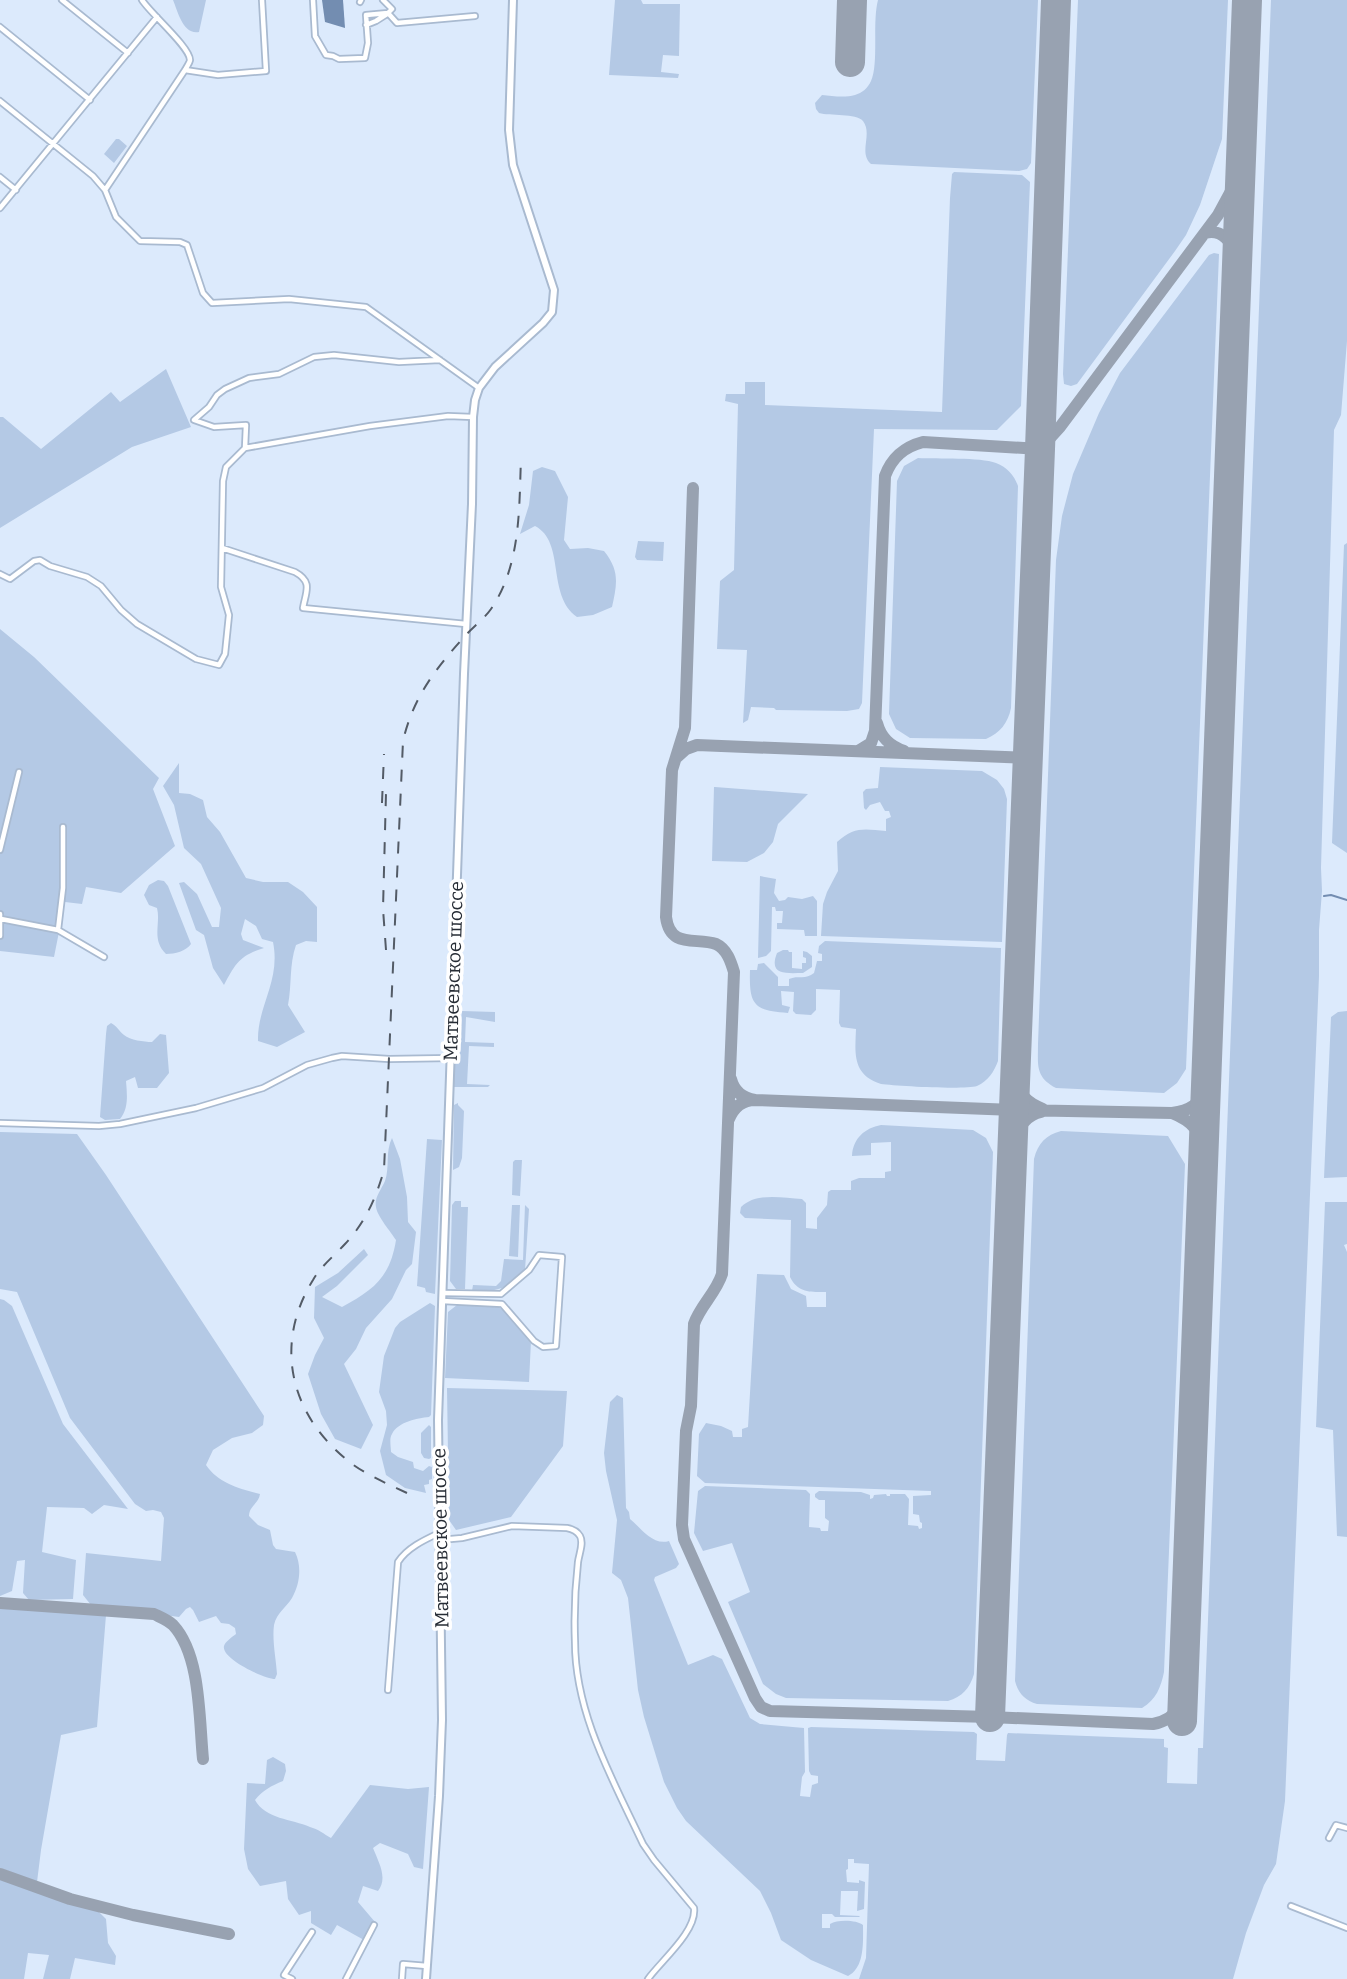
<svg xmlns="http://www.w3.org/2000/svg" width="1347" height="1979" font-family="Bitter,serif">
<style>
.green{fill:#b4c9e5}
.water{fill:#738db1}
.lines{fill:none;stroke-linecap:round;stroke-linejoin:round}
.stream{stroke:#738db1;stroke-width:2}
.taxiway{stroke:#98a2b1;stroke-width:12}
.runway{stroke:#98a2b1;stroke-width:30}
.minor-casing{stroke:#a9bad0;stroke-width:8}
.secondary-casing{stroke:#a9bad0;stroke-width:10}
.minor{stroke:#fff;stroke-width:4.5}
.secondary{stroke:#fff;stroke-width:6}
.rail{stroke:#535b66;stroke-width:2;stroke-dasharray:12 12;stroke-linecap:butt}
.labels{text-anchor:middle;stroke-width:7;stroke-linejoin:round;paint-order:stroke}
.street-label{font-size:19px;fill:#262c35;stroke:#fff}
</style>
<rect width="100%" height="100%" fill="#dceafc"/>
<path class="green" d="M173,0h33l-7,32c-16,3 -21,-20 -26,-32z
M615,0h26l2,4h37l-1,52 -16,-1 -2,17 18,2 -1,4 -69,-3z
M878,0h160l-7,163 -4,6 -8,2 -148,-7c-13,-11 2,-30 -8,-43 -7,-8 -33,-5 -44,-8l-3,-4 -1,-6 7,-8c10,1 23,3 33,0 7,-2 13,-7 16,-14 8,-18 1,-58 7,-81z
M1078,0h150l-6,139 -22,66 -14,30 -11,16 -98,133 -6,2 -7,-2 -1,-10z
M1271,0h76v341l-6,74 -7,15 -13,438 1,23 -3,39v46l-34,825 -9,63 -12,21 -18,48 -13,46h-374l7,-21 3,-94 -15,-1v-4h-6v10l-2,1 1,12 12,1v-3l6,2 -1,27 -7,2 1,-20h-17l-1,24 20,1 -1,1h-24l-3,-3h-10v14h8v-4c8,-5 27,-4 33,1 0,17 2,42 -15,51l-37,-16 -30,-20 -10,-27 -11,-22 -74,-70 -9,-13 -13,-26 -20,-65 -6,-27 -10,-92 -7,-18 -9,-7 5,-53 -11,-49 -2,-18 6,-51 7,-7 6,3 3,110 3,4 1,7c11,9 23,27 39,22l10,23 -3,4 -21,9 -1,3 34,85 25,-10 9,4 28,59 10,6 44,4 1,44 -3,5 -2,19 10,1 2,-12 6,-2v-7l-7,-1 -2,-4 -1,-43 3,-1 163,5 3,2 -1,26 29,1 2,-26 1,-2 156,6v8l4,1 -1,35 30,1 1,-36h5z
M116,139h3l8,7 -13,17 -10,-9z
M954,172l68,3 8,7 -9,224 -24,24 -123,-1 -12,274 -3,6 -12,2 -71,-1 -2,-2 -23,-1 -3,13 -5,3 4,-73 -30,-1 3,-68 14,-11 4,-166 -13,-3 1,-7h19v-12h20v23l177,7 8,-214 2,-24z
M1214,253l5,1 -33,815 -9,14 -13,10 -108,-5c-21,-11 -18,-23 -18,-44l18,-484 6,-44 11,-42 26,-61 21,-40 89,-118z
M166,369l25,58 -59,20 -132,81v-111h3l38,32 70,-57 9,10z
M918,458c19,1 62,-1 78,5 11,4 18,12 22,23l-7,222c-3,15 -11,25 -25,31l-76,-1 -14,-9 -7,-15 8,-233 7,-15z
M542,467l13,4 13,26 -4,43 6,9 18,-1 16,3c16,20 13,33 8,56l-19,8 -16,2c-31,-22 -11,-75 -42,-91l-15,8 9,-29 4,-34z
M638,541l26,1 -1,19 -26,-1 -2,-3z
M1347,543v310l-15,-10 12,-298z
M0,629l34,28 125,121 -6,11 22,57 -54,47 -35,-6 -4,17 -17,-2 -11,55 -54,-6z
M179,763v30l11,1 13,6 4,17 13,15 26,46 17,4h25l15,10 14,15v35l-11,-1 -10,4c-7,20 -4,40 -8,60l17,27 -28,15 -19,-6c-1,-35 23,-60 15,-99l-11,-3 -6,-13 -11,-7 -4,15 2,6 21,8c-24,7 -29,16 -40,37l-11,-17 -9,-33 -8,-5 -17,-47 5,-1 13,12 15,33h7l2,-19 -20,-44 -17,-16 -10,-43 -11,-19z
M880,767l102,4 15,9 7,9 3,10 -5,143 -181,-6 2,-32 4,-12 11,-21 -1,-29c17,-16 28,-13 49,-11v-12l5,-2 -2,-6h-4l-5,-9 -10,3 -4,5 -2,-2 -1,-16 3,-3 12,-1z
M714,787h1l93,7 -30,30 -5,18 -9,11 -17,9 -35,-1z
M760,876l16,3 -2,14 5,8 6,-1 3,-3 14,2 11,-3 4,5v35h-12l-1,-6 -27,-1v-6h5l1,-12h-7l-1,-4h-3l-1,44 -5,5 -8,2z
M158,880l6,1 4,5 23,58c-5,7 -16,10 -25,10 -15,-14 -5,-31 -9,-46l-8,-3 -5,-10 5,-10z
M825,941l176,7 -3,113c-4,11 -10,20 -21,25 -13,4 -80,0 -96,-2 -29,-9 -26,-31 -25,-55l-15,-2 -2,-4 1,-33 -24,-1v21l-5,5 -15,-1 -3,-3 1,-19 -13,-1 1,14 8,2 -2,6c-35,-2 -39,-9 -38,-43h7l1,-6 6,-1 14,14v9h11v-7c9,-4 17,1 25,-6l3,-12h5v-7l-4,-1 1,-7z
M783,950h5l1,2h3v16l10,1v-6h4v-5l-3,-1v-6l4,1 5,4v11l-9,6c-16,0 -35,3 -26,-20z
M456,1008h4l-2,58 4,-55 33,1v10l-29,-5 -1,25 29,1v4l-25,-1 -2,38 23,1 -2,2h-36z
M1347,1011v166l-23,1 7,-161 7,-5z
M111,1023c6,3 7,7 13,12 6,5 20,7 28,7l8,-8 6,1 3,38 -12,15h-19l-3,-11 -9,4c1,13 3,27 -6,38l-15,1 -5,-3 6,-83 1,-8z
M458,1103v2l6,6 -2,47 -3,9 -6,3 1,-65z
M881,1125l92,5 13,8 7,14 -19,522c-4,14 -12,23 -26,27l-162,-3 -10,-4 -13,-10 -35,-82 22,-10 -18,-49 -29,8 -9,-18 4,-42 7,-5 101,4 4,4 -1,33 11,1 1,3h7l1,-10 -4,-3v-18h-6l-4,-3v-3l4,-3 42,1 9,3v4l3,-1 1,-3 12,-1 1,2h3v-2h15l4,5 -1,26 10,1 1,3 3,-1v-5l-2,-1 -1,-7 -6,-1v-18l18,-1v-4l-226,-8 -8,-7 2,-42 7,-11 15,3 11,5 1,6h9v-8l6,-2 9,-153 27,1 7,14 15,7 1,11h19v-15c-16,0 -28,1 -36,-15l1,-57 -46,-2 -5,-5 1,-6c16,-15 41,-9 61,-8l4,4v25l11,1v-11l10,-13 1,-13 3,-2h20v-9l8,-3h26v-6l6,-1v-29l-20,1v12l-19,1c1,-18 13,-28 29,-31z
M1061,1131l107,5 17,28 -21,508c-3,15 -8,28 -22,36l-105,-4c-12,-4 -19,-11 -22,-23l19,-522c4,-16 12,-24 27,-28z
M0,1132l77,2 29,41 158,241 -1,9 -11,8 -20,5 -19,12 -7,15c12,18 34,24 54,29 -1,9 -11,12 -11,22l9,9 12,5 3,15 3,4 19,3c7,14 5,32 -3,46 -6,10 -15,14 -18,27 -2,15 2,34 3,49l-2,5c-10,0 -54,-20 -51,-33 1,-4 8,-9 12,-12l-1,-6 -6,-4 -8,-1 -5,-7 -17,6 -6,-12 -3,-3 -4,2 -7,8 -88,-12 -8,-10 3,-42 75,8 3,-43 -3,-6 -8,-2 -7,1 -11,-7 -65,-86 -53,-126 -17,-3z
M392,1138l8,21 7,38 1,25 8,10 -4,32 -6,6 -14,29 -26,29 -10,21 -12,15 29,61 -12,24 -26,-10 -14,-25 -13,-40 7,-19 9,-17 -10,-20 1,-31 23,-14 26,-24 4,6 -31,31 -15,11 20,10c31,-17 48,-29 54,-67 -5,-8 -19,-24 -20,-33 -2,-9 5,-17 9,-26 5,-14 0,-29 7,-43z
M427,1139l15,1 -7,154 -9,-2 -1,-4 -8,-2z
M515,1160h7l-2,36 -8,-1 1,-33z
M455,1201h6v6h7l-3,82h-9l-6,-8 2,-76z
M1325,1202h22v42l-3,1 3,7v285l-10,-1 -4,-106 -17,-3z
M512,1205h8l-2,52 -9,-1z
M525,1205l4,4 -4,61c-22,20 -23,21 -53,21l1,-6 23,1 5,-5 3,-22 19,1z
M0,1299l4,1 8,6 51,118 65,85 -24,-4 -12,9 -8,-6 -37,-1 -5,45 34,8 -3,39 -44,1 -6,-7 2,-33 -8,1 -5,30 -12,5z
M430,1303l5,3 -4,109 -2,2c-12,1 -31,5 -37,17 -3,4 -1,13 -1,18l7,5 15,5 1,6 9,3 6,-5 3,1v12l-3,1v4l-5,1 2,8 -21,-5 -19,-13 -6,-24 7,-26 -1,-14 -7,-19 5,-36 11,-28 5,-6z
M457,1305l42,2 5,4 27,30 -2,41 -84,-4 3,-66z
M447,1388l120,3 -4,55 -52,71 -55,13 -7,-10z
M429,1425l2,2v31l-2,1 -5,-1 -3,-5v-20z
M0,1608l106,7 -9,112 -36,8 -20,115 -4,32 -37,-14z
M273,1757l12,7 1,7 -3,10c-12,5 -20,9 -28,19 10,19 37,19 55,27 8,2 14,7 21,11l39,-53 38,4 21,-2 -6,82 -9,-2 -6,-13 -28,-11 -7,5c6,15 15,30 5,43l-15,-5 -5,16 17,20 -11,18 -27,-15 -6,10 -20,-12v-12l-12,4 -11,-16 -2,-18 -26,5 -12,-17 -4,-20 3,-66 18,1 2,-24z
M0,1878l97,32 9,9 2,24 8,13 -1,9 -40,-7 -5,21h-27l6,-24 -21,-2 -4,26h-24z"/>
<path class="water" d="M322,0h21l2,28 -20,-6z"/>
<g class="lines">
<path class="stream" d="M1324,896l7,-1 16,5"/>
<path class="taxiway" d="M1205,233c17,-5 28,10 32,25
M693,488l-8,240 -13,42 -6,147c4,32 30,20 50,27 11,5 15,18 18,28l-12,302c-6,19 -22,32 -28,50l-3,82 -5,25 -4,94 2,14 71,159 6,9 9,4 220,6 163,7c12,-2 22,-9 29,-19
M877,723c4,15 13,23 27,28
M858,751l13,-8 4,-12 10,-255c7,-19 19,-29 38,-34l117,7 20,-22 158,-212 13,-24 10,-33
M676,758l10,-9 11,-4 331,13
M1015,1077c3,17 12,26 28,32
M755,1100l259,10 158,3c20,8 31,19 32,42
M1172,1113c18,-2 28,-9 35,-26
M729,1119c5,-12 13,-19 26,-19 -13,-2 -21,-9 -24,-21
M1013,1137c7,-11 14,-22 28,-25
M0,1603l154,11c6,3 14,6 19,11 28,30 26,94 30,134
M0,1874l70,25 63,16 96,19"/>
<path class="runway" d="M850,62l2,-62
M990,1717l50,-1268 16,-449
M1182,1721l65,-1721"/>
<g class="minor-casing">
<path id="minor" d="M62,0l66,53
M313,0l2,36 11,19 7,1 6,3 26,-1 3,-15 -2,-28 22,-2
M383,0l9,9 -4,4 9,10 78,-7
M360,2l1,-2
M366,25l10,-4 11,-7
M0,27l90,73
M185,70l33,5 48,-4 -4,-71
M0,101l93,75 12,14 11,27 24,24 40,1 7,3 16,48 9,10 77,-4 77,8 113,81
M0,177l16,13
M105,190l80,-120c1,-2 5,-8 5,-10 0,-13 -40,-47 -48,-60
M0,208l157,-191
M245,448l125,-22 78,-10 25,1
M222,548l73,24c18,10 11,19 8,36l163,16
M0,574l10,5 24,-18 6,-1 10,6 37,11 14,9 20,24 16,14 59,35 23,6 6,-11 4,-39 -8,-28 2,-106 3,-14 19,-19 1,-23 -32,2 -20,-7 15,-13 8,-12 8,-6 24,-11 30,-4 35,-17 20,-2 65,7 41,-2
M0,850l19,-78
M0,914v22
M1,919l57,11 46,27
M58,930l5,-42v-61
M0,1123l99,3 21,-2 76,-16 67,-20 44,-23 25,-7 10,-2 47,3 62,-1
M442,1301l60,3 32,37 9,6 13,-1 6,-89 -23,-2 -10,15 -28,24 -58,-1
M440,1540l22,-2 50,-12 55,2c5,1 10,3 13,8 4,7 -1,18 -2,26 -3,26 -4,54 -3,80 0,72 38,138 68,202l11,16 40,48c3,23 -33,53 -46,71
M388,1690l10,-128c9,-14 26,-22 41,-29
M1329,1838l7,-13 11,3
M1291,1906l56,22
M292,1979l-8,-4 28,-43
M346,1979l28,-54
M402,1979l1,-15 24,2"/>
</g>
<g class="secondary-casing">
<path id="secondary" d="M426,1979l13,-183 3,-76 -4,-300 26,-746 8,-170 1,-87 2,-17 4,-12 16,-21 48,-44 9,-11 2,-22 -41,-125 -4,-35 4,-130"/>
</g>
<use href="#minor" class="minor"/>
<use href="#secondary" class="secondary"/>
<path class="rail" d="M382,803l2,-49
M386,950l-3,-41 3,-116
M407,1493c-21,-10 -43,-19 -60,-33 -58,-47 -73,-117 -34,-180 8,-14 21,-24 32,-36 20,-21 31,-46 39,-74l19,-429c10,-43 32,-72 62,-105 8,-9 19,-17 26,-27 30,-44 28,-100 30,-151"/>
</g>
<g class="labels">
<g class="street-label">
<text transform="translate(453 971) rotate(-88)" y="7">Матвеевское шоссе</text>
<text transform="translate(440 1538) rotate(-91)" y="7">Матвеевское шоссе</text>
</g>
</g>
</svg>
